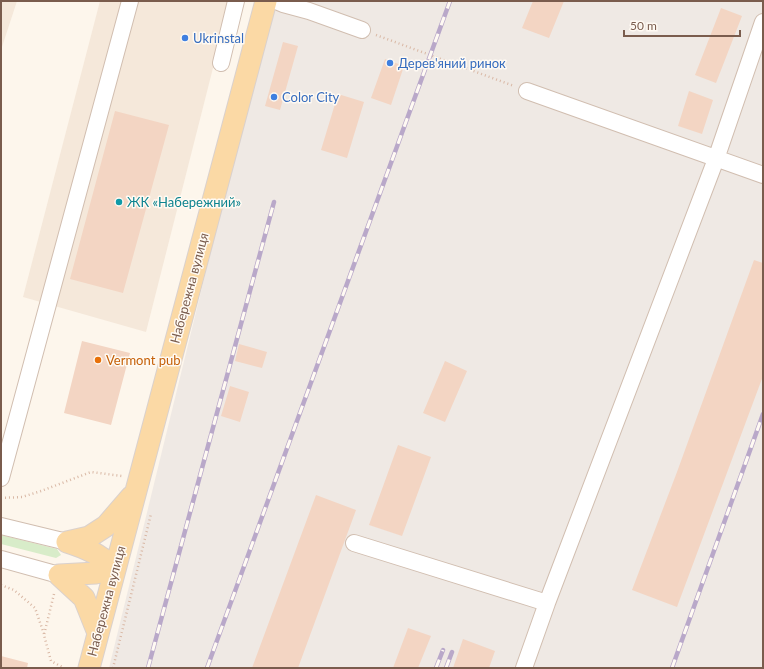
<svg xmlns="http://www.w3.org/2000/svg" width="764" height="669" font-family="Lato,sans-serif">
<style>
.residential{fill:#f5e8da}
.industrial{fill:#efe9e4}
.green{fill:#d8ecc9}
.building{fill:#f3d5c3}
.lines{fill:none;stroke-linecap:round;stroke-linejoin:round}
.minor-casing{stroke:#d1beb0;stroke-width:18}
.major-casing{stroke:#dad1cd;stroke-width:23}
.path{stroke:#d9b8a5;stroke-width:2.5;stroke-dasharray:1 3;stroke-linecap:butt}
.minor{stroke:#fff;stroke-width:16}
.major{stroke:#fbd9a5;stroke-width:21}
.rail-casing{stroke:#b9a8c9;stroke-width:4.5}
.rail{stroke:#fffaf3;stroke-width:3;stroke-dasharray:9;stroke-linecap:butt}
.shop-dot{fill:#3f7fe0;stroke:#fffaf3;stroke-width:1.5}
.culture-dot{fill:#0f9aa8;stroke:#fffaf3;stroke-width:1.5}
.food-dot{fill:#e8710a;stroke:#fffaf3;stroke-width:1.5}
.labels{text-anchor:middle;stroke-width:3;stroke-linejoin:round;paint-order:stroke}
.shop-label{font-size:13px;fill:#366cbe;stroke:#fffaf3;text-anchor:start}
.culture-label{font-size:13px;fill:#0d838f;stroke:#fffaf3;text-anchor:start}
.street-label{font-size:13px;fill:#7a5c4d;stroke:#fffaf3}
.food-label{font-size:13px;fill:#c56008;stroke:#fffaf3;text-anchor:start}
</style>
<rect width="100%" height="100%" fill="#fdf6ec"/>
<path class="residential" d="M1,1h16l-16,49z
M100,1h130l-84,331 -123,-35z"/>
<path class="industrial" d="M272,1h491v667h-654z"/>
<path class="green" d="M1,535l56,14 4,6 -5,3 -55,-14z"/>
<path class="building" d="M533,1h31l-15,37 -27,-10z
M721,8l21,8 -26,67 -21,-8z
M283,42l15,4 -18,64 -15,-4z
M385,59l19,7 -13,39 -20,-7z
M689,91l24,9 -11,34 -24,-8z
M338,94l26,8 -17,56 -26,-8z
M115,111l54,14 -46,168 -53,-14z
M754,260l9,3v113l-86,231 -45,-17 45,-118z
M82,341l48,12 -19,72 -47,-12z
M239,344l28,8 -5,16 -27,-7z
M445,361l22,10 -22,51 -22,-9z
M230,386l19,6 -9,30 -19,-6z
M398,445l33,12 -29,79 -33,-11z
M316,495l40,15 -58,158h-46z
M408,628l23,8 -13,32h-25z
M463,639l32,12 -6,17h-36z
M1,656l27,7 -1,5h-26z"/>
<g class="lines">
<g class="minor-casing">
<path id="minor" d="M276,1l7,3 26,7 53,19
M221,63l15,-62
M527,91l236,84
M1,478l129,-477
M1,526l66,16
M354,543l193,60
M1,559l58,16
M524,668l23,-65 169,-444 47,-137"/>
</g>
<g class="major-casing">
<path id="major" d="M67,542l22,-5 17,-11 25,-29
M67,542c22,7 31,12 48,26
M59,575l25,23 14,35
M59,575l37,-2 19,-5
M89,668l177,-667"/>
</g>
<path class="path" d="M376,35l138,51
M1,498l21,-1 19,-6 50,-19 31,4
M1,585l13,5 21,18 9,26
M54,594l-10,41 7,26 13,7
M113,668l38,-154"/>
<use href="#minor" class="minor"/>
<use href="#major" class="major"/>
<g class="rail-casing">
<path id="rail" d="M148,668l126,-466
M207,668l243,-667
M436,668l7,-18
M446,668l6,-16
M672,668l91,-254"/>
</g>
<use href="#rail" class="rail"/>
</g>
<g class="shop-dot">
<circle cx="185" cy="38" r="4"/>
<circle cx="390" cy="63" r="4"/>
<circle cx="274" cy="97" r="4"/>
</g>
<circle class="culture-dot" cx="119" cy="202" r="4"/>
<circle class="food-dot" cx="98" cy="360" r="4"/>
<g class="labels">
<g class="shop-label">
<text x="193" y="43">Ukrinstal</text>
<text x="398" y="68">Дерев'яний ринок</text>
<text x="282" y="102">Color City</text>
</g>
<g class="culture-label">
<text x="127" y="207">ЖК «Набережний»</text>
</g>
<g class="street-label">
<text transform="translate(189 288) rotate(-75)" y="5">Набережна вулиця</text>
<text transform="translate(106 601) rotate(-75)" y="5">Набережна вулиця</text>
</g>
<g class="food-label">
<text x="106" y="365">Vermont pub</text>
</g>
</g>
<rect width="764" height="669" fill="none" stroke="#7a5c4d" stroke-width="4"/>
<path d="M624 30v6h116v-6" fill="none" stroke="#7a5c4d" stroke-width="2"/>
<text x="630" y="30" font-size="12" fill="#7a5c4d" stroke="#fffaf3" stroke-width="3" paint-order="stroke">50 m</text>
</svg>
